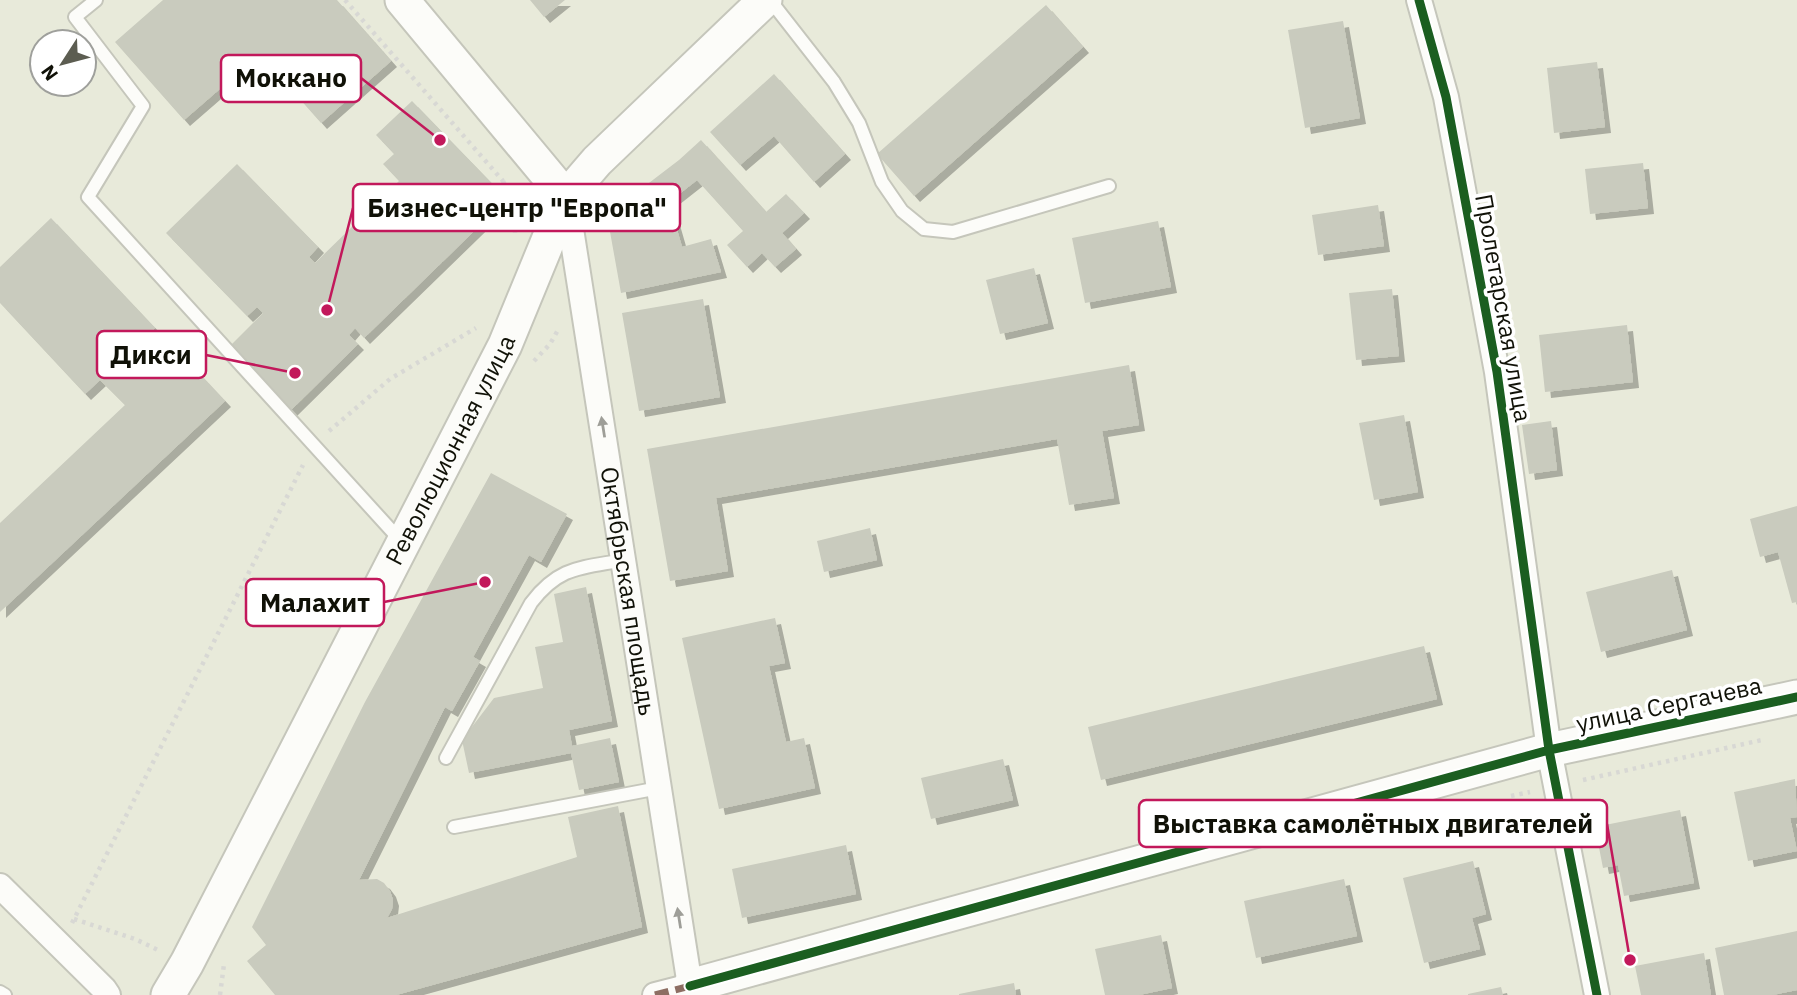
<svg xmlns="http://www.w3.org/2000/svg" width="1797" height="995" font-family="'IBM Plex Sans',sans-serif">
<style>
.building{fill:#c9cbbe;filter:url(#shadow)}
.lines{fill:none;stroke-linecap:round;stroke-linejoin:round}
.lane-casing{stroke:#c5c6bb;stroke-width:16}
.street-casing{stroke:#c5c6bb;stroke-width:28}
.secondary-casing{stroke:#c5c6bb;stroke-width:37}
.path{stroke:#d8d8d4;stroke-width:4.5;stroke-dasharray:3.5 5;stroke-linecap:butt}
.lane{stroke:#fcfcf9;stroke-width:12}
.street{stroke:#fcfcf9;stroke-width:24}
.secondary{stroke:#fcfcf9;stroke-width:33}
.quiet{stroke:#8d6e63;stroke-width:7;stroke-dasharray:14 7;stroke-linecap:butt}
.cycleway-casing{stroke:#fff;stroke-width:13}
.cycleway{stroke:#1b5e20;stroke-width:9}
.oneway{fill:#9e9e98}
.labels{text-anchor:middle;stroke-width:7;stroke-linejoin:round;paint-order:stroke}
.street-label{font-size:24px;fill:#101107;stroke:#fff}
.leader{fill:none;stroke:#c2185b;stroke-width:2.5}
.callout-dot{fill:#c2185b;stroke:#fff;stroke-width:2.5}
.callout{fill:#fff;stroke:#c2185b;stroke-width:2.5}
.callout-label{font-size:26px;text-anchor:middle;font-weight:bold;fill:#101107}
</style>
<defs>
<filter id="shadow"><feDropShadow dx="6" dy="6" stdDeviation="0" flood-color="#0004"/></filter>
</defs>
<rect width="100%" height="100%" fill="#e8eada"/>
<path class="building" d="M163,0h174l54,61 -70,62 -61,-69 -76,66 -69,-78z
M530,0h35l-21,17z
M1046,5l37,42 -169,149 -37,-42z
M1343,21l17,97 -55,10 -17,-98z
M1597,62l8,65 -51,6 -7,-65z
M774,74l71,80 -31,28 -40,-46 -34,29 -30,-33z
M412,101l95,98 -143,139 -9,-10 -6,7 9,9 -68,67 -62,-63 35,-35 -6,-6 -10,9 -81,-83 71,-69 81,83 -9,10 6,6 84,-82 -16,-17 11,-10 -18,-19z
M701,140l65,72 20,-18 18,19 -22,20 14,16 -21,18 -13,-14 -15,14 -20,-22 16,-14 -46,-51 -28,22 13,45 29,-8 10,33 -100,21 -14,-78 72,-55z
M1643,163l5,45 -58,6 -5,-45z
M1378,205l6,41 -66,9 -6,-40z
M51,218l104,110 -13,13 24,25 14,-13 45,48 -225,211v-89l125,-118 -25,-25 -15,14 -85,-91v-36z
M1158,221l13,66 -86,16 -13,-65z
M1034,268l14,55 -48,11 -14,-54z
M1392,289l7,67 -43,4 -7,-67z
M703,299l17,98 -81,14 -17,-98z
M1627,325l6,57 -88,10 -6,-57z
M1129,365l10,60 -37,6 12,67 -45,7 -12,-66 -341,59 12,73 -58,10 -23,-132z
M1404,415l14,77 -44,8 -15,-77z
M1551,421l6,49 -28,4 -7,-49z
M491,473l76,41 -26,48 -12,-7 -56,102 7,4 -28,50 -7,-4 -86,173 18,-1 7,4 6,8 3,9 -1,9 -5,9 190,-61 -9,-40 50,-11 24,121 -246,68h-121l-28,-34 19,-16 -14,-18 113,-225z
M1797,506v96l-5,1 -14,-51 -18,5 -10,-38z
M870,528l7,32 -53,12 -7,-31z
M1672,570l15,60 -86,22 -15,-60z
M586,587l26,134 -43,9 3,16 38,-8 9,44 -40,8 -8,-37 -102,20 -7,-33 32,-42 49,-10 -8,-41 28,-5 -9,-48z
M775,618l10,45 -16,3 17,76 18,-4 11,50 -96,21 -37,-171z
M1424,646l13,53 -336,81 -13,-53z
M1003,759l10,41 -82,19 -10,-41z
M1795,779l2,38 -7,1 7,33 -49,10 -14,-69z
M1680,810l14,73 -70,13 -6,-31 -15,3 -8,-41z
M846,845l10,49 -114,24 -10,-49z
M1473,861l13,53 -14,4 8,31 -56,14 -21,-85z
M1344,879l13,57 -101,22 -12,-57z
M1797,931v59l-25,5h-48l-9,-47z
M1161,935l11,53 -33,7h-34l-10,-46z
M1704,953l7,42h-70l-6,-29z
M1014,983l2,12h-57v-1z
M1501,987l2,8h-35v-1z"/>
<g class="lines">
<g class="lane-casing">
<path id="lane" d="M96,0l-21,17 68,89 -55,91 313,344
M770,0l64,82 25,41 23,59 20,29 22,18 29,3 156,-46
M446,758l85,-155c28,-37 50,-35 93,-43
M454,827l205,-39
M0,992l5,3"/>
</g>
<g class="street-casing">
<g id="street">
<path d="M1419,0l27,97 51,275 52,378 48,245"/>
<path id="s1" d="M566,197l124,789 -35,9"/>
<path d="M0,886l104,103 4,6"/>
</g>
</g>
<g class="secondary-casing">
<g id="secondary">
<path d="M402,0l164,197"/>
<path id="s2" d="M168,995l19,-32 318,-618 61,-148 31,-36 168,-161"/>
<path d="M692,995l-2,-9 859,-236 248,-53"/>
</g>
</g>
<path class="path" d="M345,0l158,181
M503,181l12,25v27
M534,361l16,-17 8,-14
M329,431l61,-52 86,-51
M1583,780l179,-40
M1511,796l19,-4
M74,919l61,20 23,11
M72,923l231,-458
M220,995l4,-31"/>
<use href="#lane" class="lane"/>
<use href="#street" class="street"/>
<use href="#secondary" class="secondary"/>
<path class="quiet" d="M655,995l35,-9"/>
<g class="cycleway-casing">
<path id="cycleway" d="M1419,0l27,97 51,275 52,378 48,245
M690,986l859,-236 248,-53"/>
</g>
<use href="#cycleway" class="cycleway"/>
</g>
<defs><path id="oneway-solid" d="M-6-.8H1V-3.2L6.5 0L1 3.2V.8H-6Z" transform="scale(1.75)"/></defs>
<g class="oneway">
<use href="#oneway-solid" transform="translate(603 427) rotate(-99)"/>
<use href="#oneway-solid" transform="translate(679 918) rotate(-99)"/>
</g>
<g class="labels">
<g class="street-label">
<text transform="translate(1503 308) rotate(80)" y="8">Пролетарская улица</text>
<text dy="8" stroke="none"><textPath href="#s2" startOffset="614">Революционная улица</textPath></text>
<text dy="8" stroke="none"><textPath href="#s1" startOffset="399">Октябрьская площадь</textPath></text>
<text transform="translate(1669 705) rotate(-12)" y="8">улица Сергачева</text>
</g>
</g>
<path class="leader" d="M440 140L361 78M327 310L353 208M295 373L206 355M485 582L384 602M1630 960L1607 824"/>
<g class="callout-dot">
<circle cx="440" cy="140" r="7"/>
<circle cx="327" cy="310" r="7"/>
<circle cx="295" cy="373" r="7"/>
<circle cx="485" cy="582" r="7"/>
<circle cx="1630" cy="960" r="7"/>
</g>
<g class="callout">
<rect x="221" y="55" width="140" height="47" rx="7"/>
<rect x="353" y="184" width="327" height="47" rx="7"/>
<rect x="97" y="331" width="109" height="47" rx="7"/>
<rect x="246" y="579" width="138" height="47" rx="7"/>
<rect x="1139" y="800" width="468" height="47" rx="7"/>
</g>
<g class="callout-label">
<text x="291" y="87">Моккано</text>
<text x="517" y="217">Бизнес-центр "Европа"</text>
<text x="151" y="364">Дикси</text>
<text x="315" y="612">Малахит</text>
<text x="1373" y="833">Выставка самолётных двигателей</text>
</g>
<g transform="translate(63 63) rotate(234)"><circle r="33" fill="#ffffff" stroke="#9fa09c" stroke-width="2"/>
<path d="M0-5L12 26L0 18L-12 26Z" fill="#5c5d51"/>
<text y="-10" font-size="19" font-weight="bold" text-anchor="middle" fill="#101107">N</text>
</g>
</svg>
